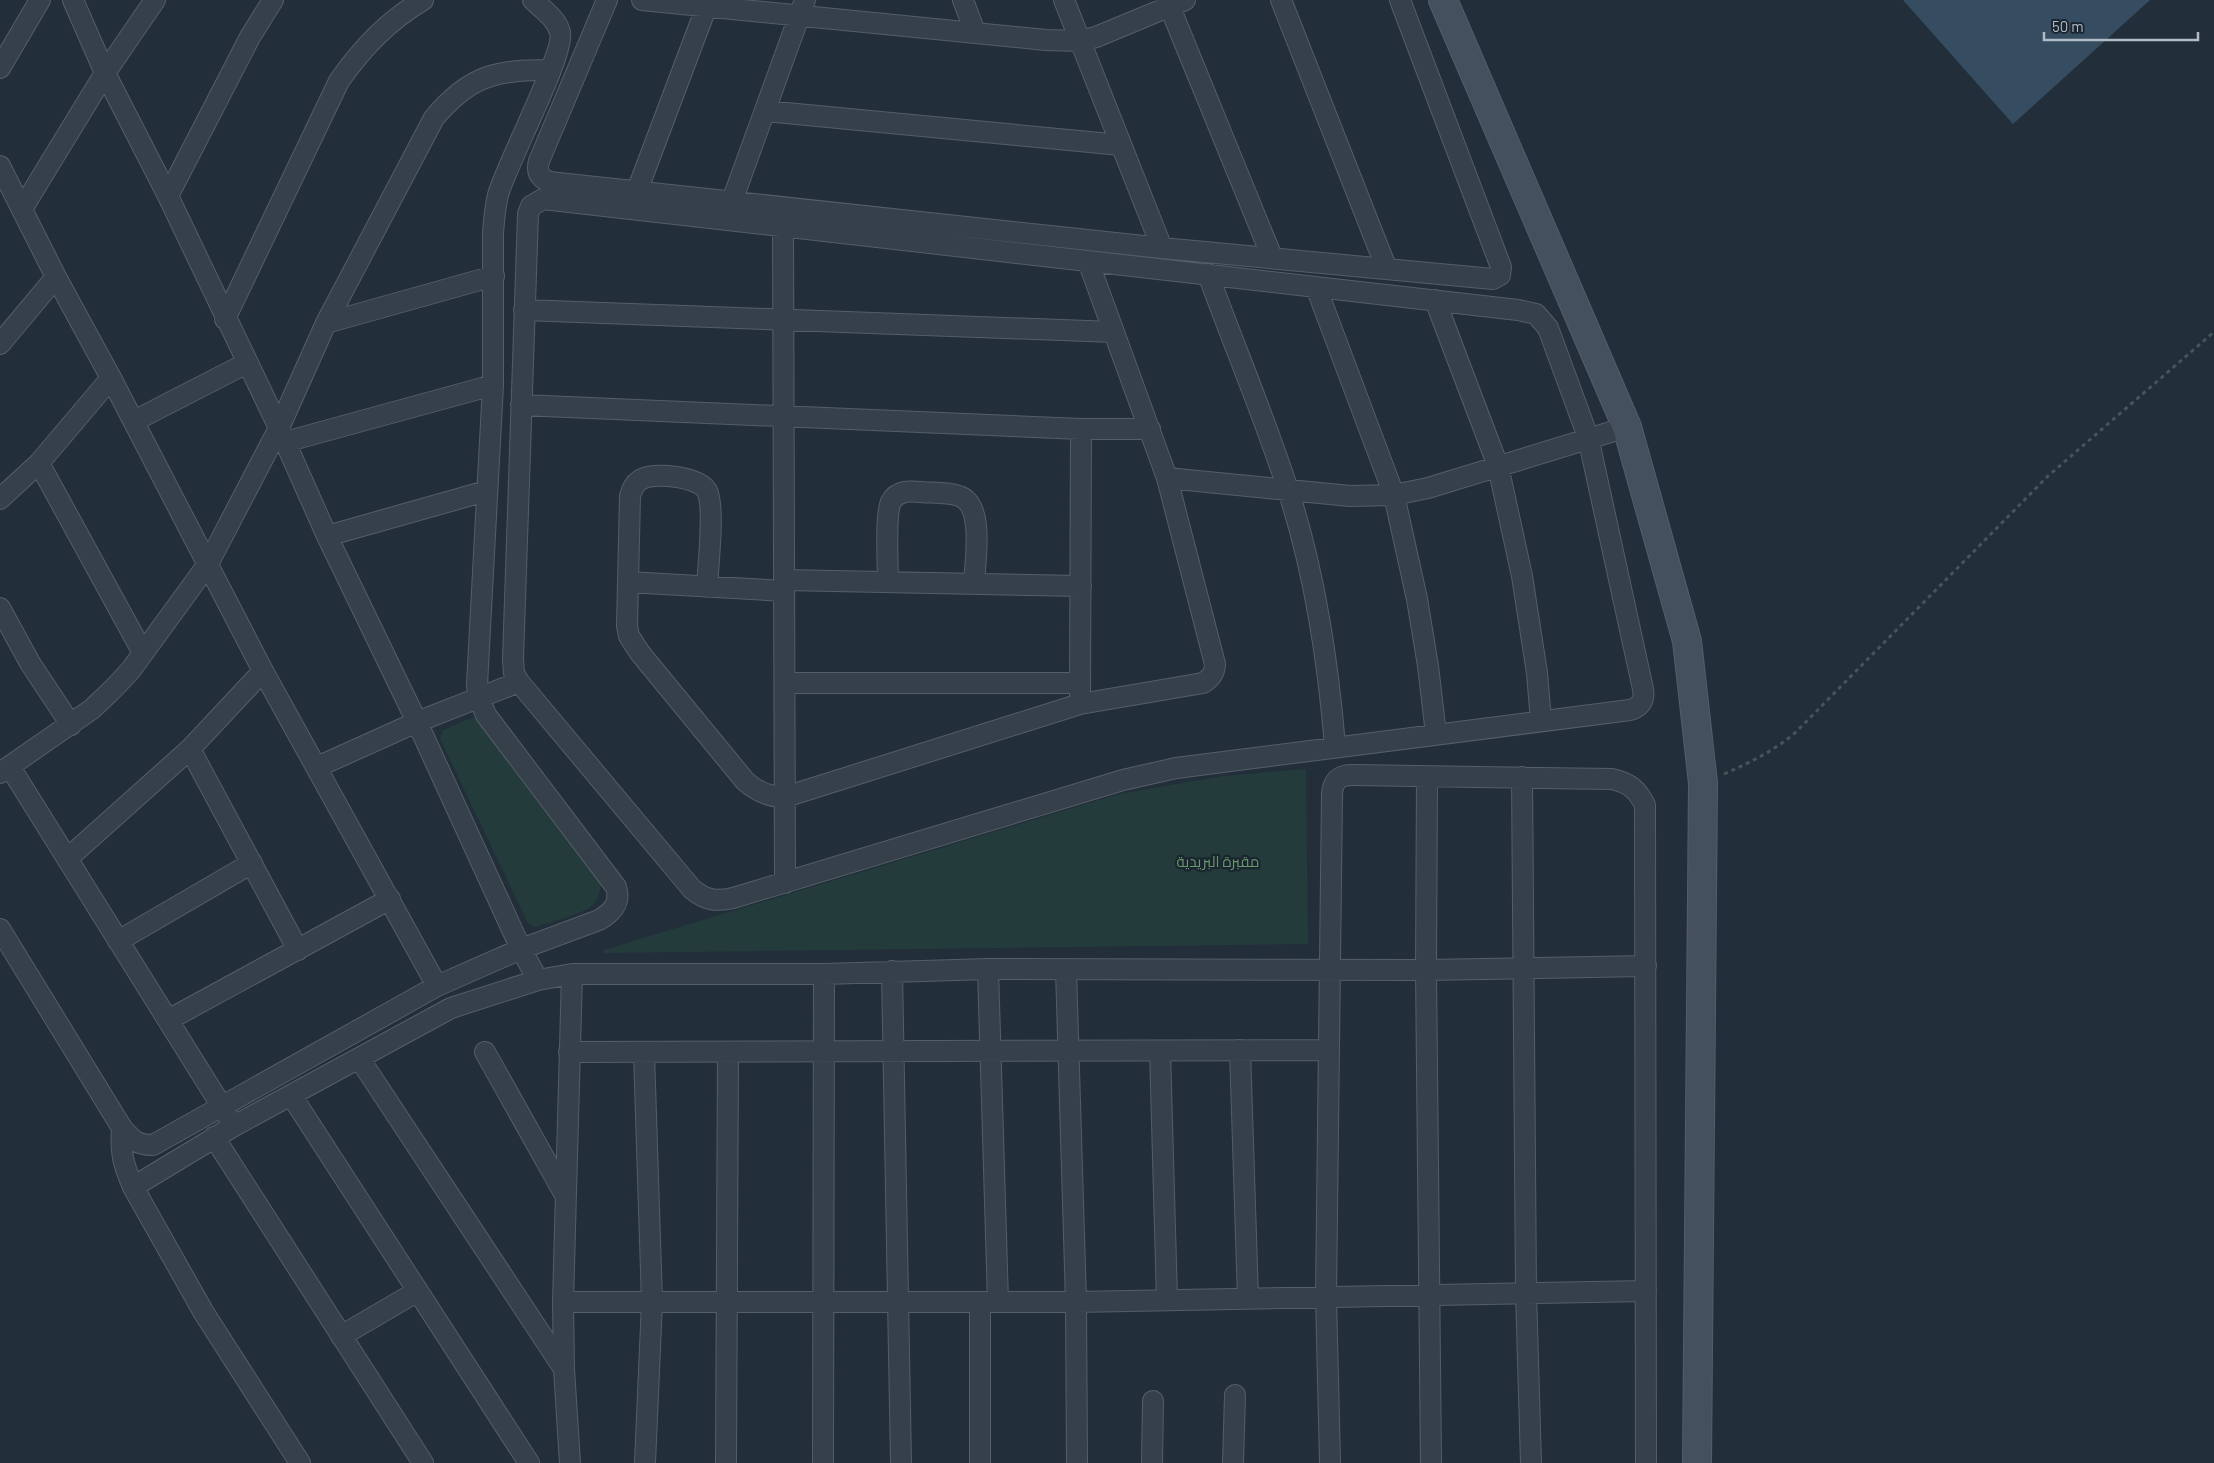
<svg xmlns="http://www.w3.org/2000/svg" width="2214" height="1463" font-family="Barlow,Cairo,sans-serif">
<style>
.green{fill:#243b3b}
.water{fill:#364d61}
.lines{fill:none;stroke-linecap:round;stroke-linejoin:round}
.street-casing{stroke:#545e68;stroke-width:22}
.secondary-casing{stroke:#545e68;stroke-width:30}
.path{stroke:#425757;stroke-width:3;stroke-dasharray:4 4;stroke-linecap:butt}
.street{stroke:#36404a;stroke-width:20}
.secondary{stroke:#44505d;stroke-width:28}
.labels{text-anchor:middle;stroke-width:4.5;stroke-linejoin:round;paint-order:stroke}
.park-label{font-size:15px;fill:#68976d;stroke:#1b252f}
</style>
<rect width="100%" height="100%" fill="#222f3a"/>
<path class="green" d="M474,717l7,4 120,161c-1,7 -1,13 -5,19 -7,13 -47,21 -61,26l-7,-4 -88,-184 3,-9z
M1306,769l2,175 -705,9 1,-3 515,-156 104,-18z"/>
<path class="water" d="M1903,0h247l-137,124z"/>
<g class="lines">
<g class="street-casing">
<path id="street" d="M73,0l32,73 63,123 111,232 48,108 90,186 104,227 17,31
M607,0l-68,161c-3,11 0,16 10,21l613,66 331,31 7,-4 1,-8 -101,-267
M642,0l404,40 34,1 16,-4 89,-37
M963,0l12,32
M1064,0l98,248
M1167,0l105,257
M1281,0l105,267
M0,68l40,-68
M765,111l356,34
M0,166l56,111 55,101 152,293 174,315
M637,191l69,-183v-8
M168,196l82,-159 23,-37
M543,199l975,111 18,4 12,14 40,109 55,252c2,12 -3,18 -13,21l-454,58 -53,12 -390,118c-17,4 -28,2 -41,-9l-173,-207 -5,-9 -1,-14 15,-445 3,-8z
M732,201l73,-201
M22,209l83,-136 50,-73
M783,226l2,657
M1208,274c26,72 57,144 80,216 27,83 40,170 47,256
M1316,287l78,208 23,104 11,67 8,68
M1435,300l63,166 24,110 15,97 4,48
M524,310l590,22
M225,319l114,-238c24,-34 49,-60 84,-81
M326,323l168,-47
M0,344l56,-67
M521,405l560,24h69
M134,421l113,-58
M285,442l208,-57
M39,463l104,190
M1167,478l183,18 44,-1 34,-7 199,-61
M0,499l39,-36 72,-85
M327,536l159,-45
M784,580l297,6
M628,582l156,9
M888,582c0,-16 -3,-68 3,-80 6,-12 19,-11 30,-10 12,1 27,0 38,4 26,8 16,65 15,88
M707,587c1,-20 8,-81 0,-96 -7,-14 -54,-20 -67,-11 -6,4 -8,9 -10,16l-3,130 2,10 11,17 105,128c12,11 24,16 40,16l295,-93 123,-21c8,-5 12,-10 12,-19l-48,-186 -79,-217
M0,608l30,55 41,62
M785,683h295
M1080,695l1,-266
M190,749l108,201
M10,767l219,351
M317,767l100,-45 102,-40
M0,773l92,-64 20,-19 18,-19 78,-107 71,-136 47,-105 108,-205c36,-43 62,-48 116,-48
M1427,777l-1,193 5,493
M1522,777l4,515 5,171
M67,859l123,-110 73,-78
M0,929l122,199c11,12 14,17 31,17l284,-159 84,-37 78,-29c14,-8 22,-17 17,-33l-130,-172 -7,-17 -2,-13 16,-300v-152c1,-12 2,-26 5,-38 8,-30 68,-143 62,-163 -4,-14 -17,-22 -27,-32
M118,941l134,-78
M988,969l10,333
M1066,970l10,332 1,161
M892,971l9,492
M168,1020l222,-121
M1240,1050l8,248
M1160,1051l7,249
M485,1052l80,143
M569,1052l760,-2
M644,1053l8,249 -7,161
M359,1058l205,311
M291,1095l238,368
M122,1128c-2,24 1,36 11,59l71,126 96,150
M214,1137l209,326
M133,1187l101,-61 217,-118 87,-28 34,-6h252l164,-5 438,1 220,-4
M563,1302h513l570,-11
M341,1336l77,-45
M570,1463l-6,-94 -1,-67 9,-328
M726,1463l2,-410
M823,1463l1,-489
M980,1463v-161
M1152,1463l1,-62
M1233,1463l2,-68
M1330,1463l-4,-167 6,-502c1,-13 7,-19 20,-19l260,4c17,4 25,10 33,26l1,658"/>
</g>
<g class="secondary-casing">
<path id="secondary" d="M1443,0l184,427 60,214 16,142 -6,680"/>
</g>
<path class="path" d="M1724,774c27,-12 50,-23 72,-42l252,-256 166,-144"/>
<use href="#street" class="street"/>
<use href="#secondary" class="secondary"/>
</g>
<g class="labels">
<g class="park-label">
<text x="1218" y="867">مقبرة البريدية</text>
</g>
</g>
<path d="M2044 32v8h154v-8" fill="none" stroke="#b1bbc6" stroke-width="2.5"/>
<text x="2052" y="32" font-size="15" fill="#b1bbc6" stroke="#1b252f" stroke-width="4" paint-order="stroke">50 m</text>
</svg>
